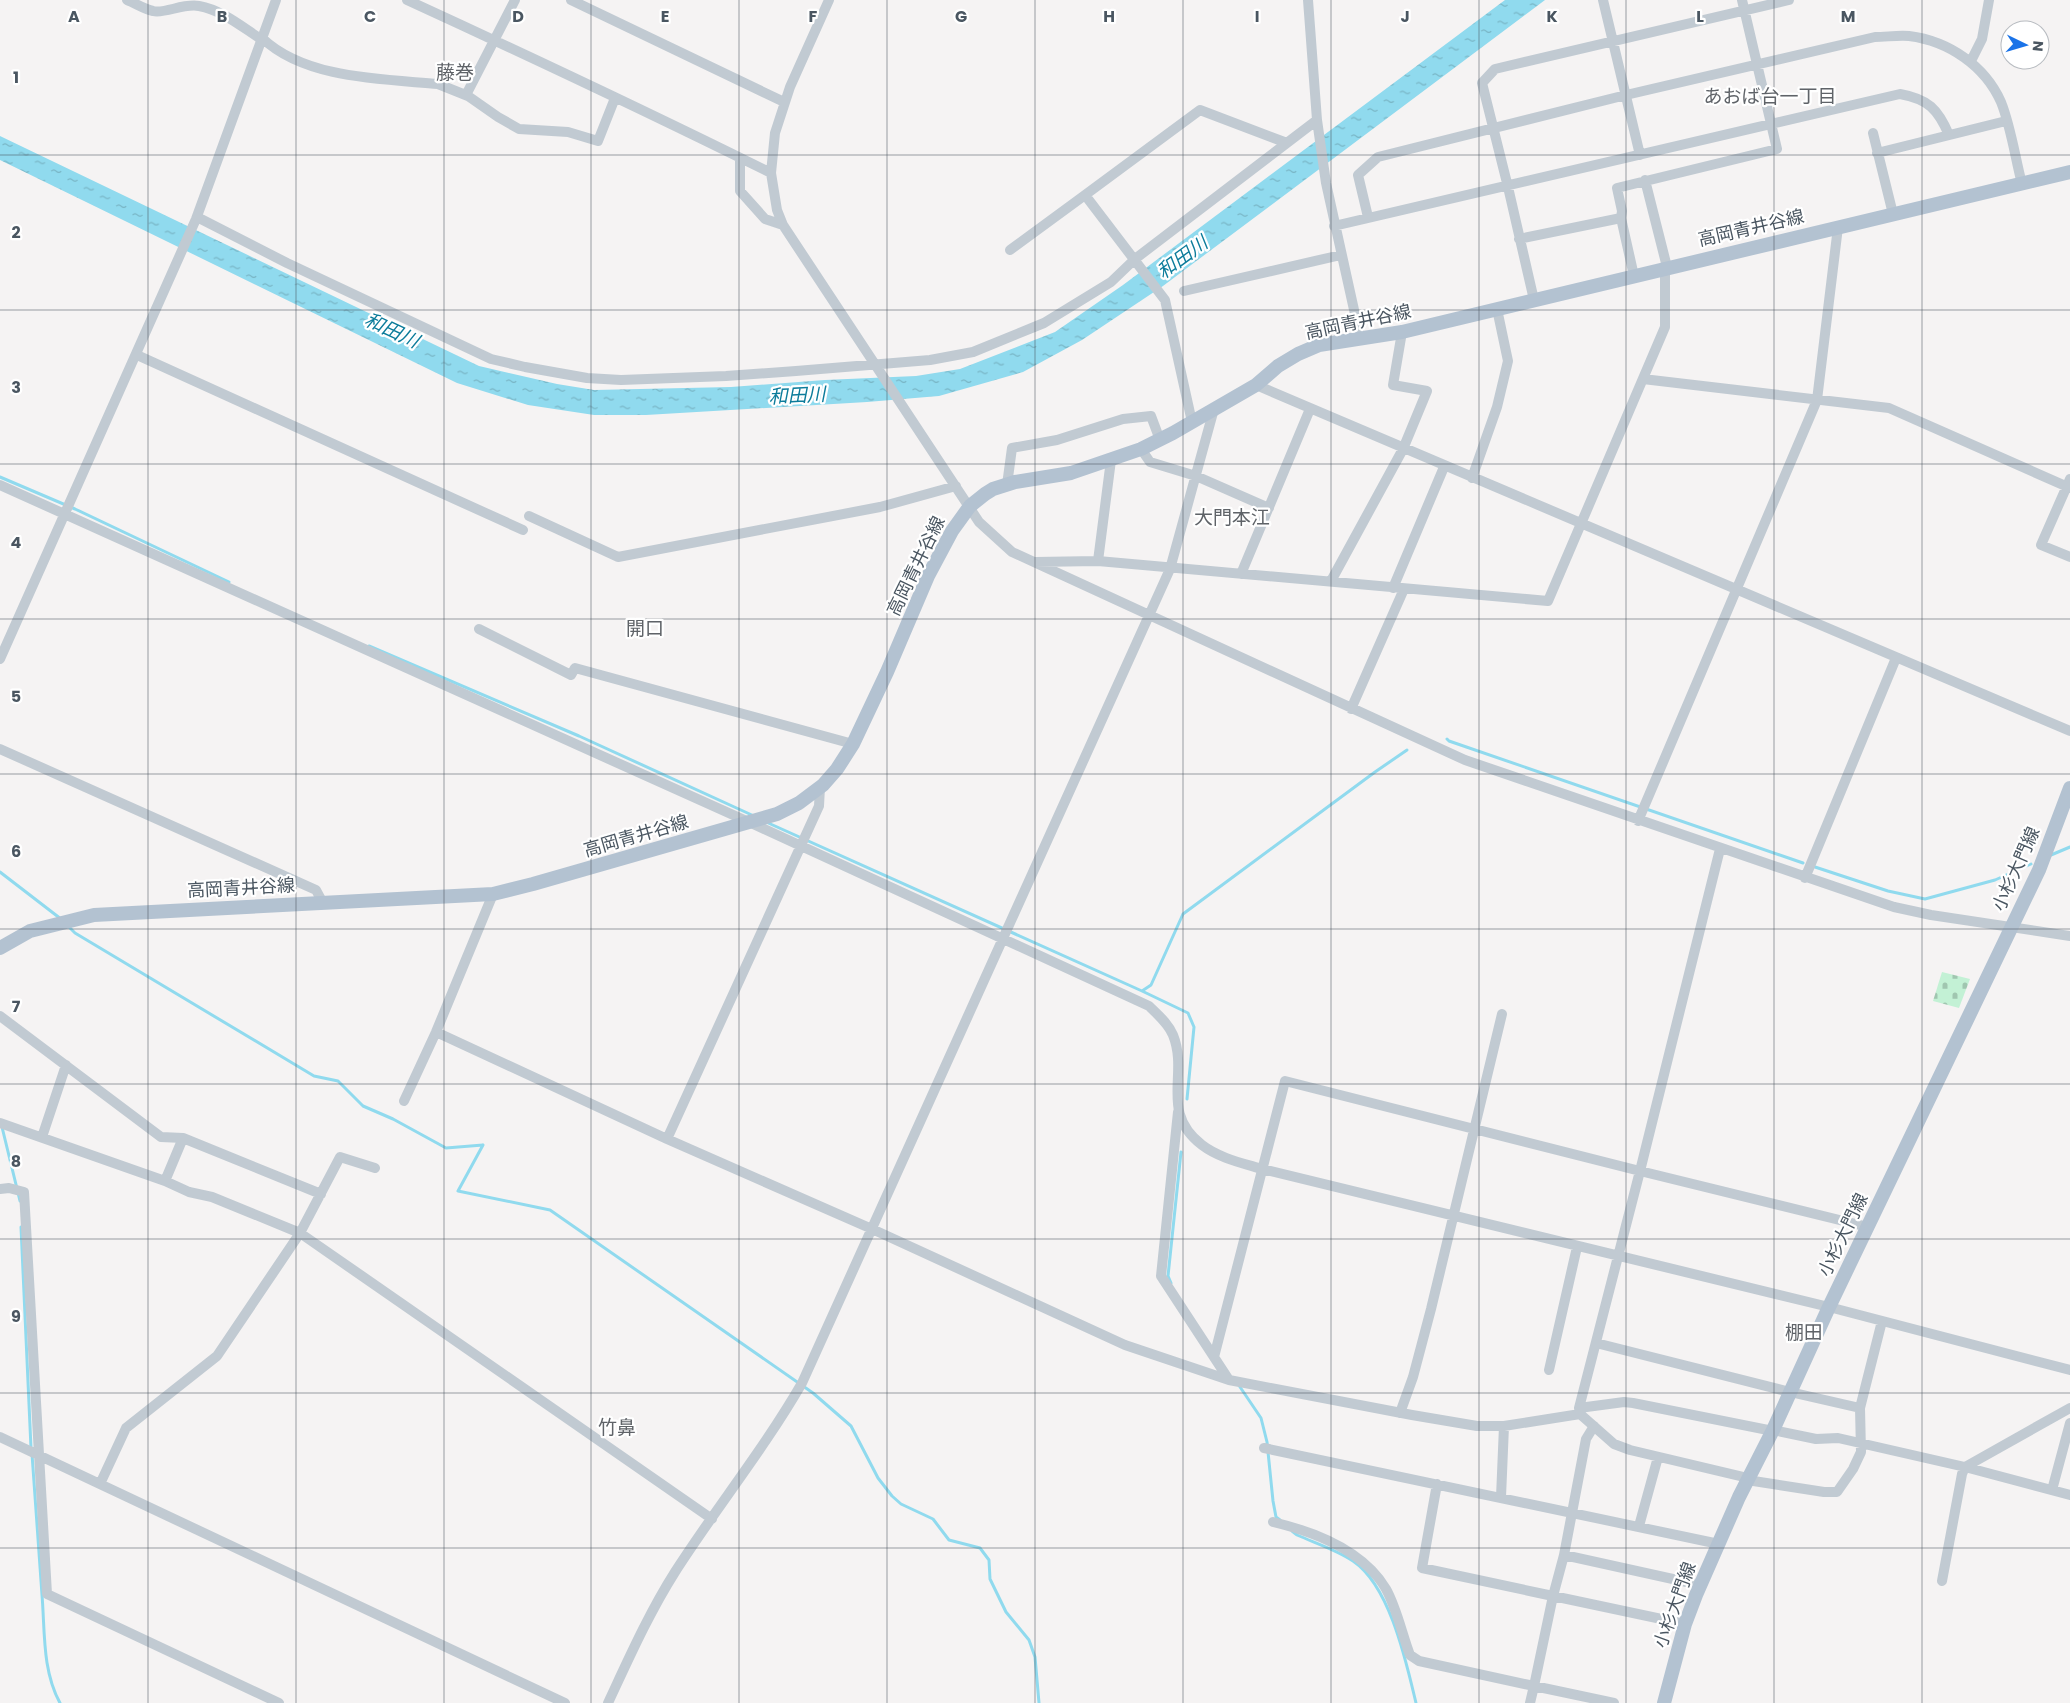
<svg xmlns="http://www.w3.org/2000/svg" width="2070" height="1703" font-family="Poppins,'Noto Sans JP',sans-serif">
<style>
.cemetery{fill:url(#cemetery-stones)}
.water{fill:url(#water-ripples)}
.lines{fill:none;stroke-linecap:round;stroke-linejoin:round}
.stream{stroke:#90daee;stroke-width:3}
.minor{stroke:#c1cad2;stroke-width:10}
.major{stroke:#b3c2d1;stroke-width:14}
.grid{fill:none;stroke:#4a5661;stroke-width:1;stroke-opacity:0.55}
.labels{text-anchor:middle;stroke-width:4.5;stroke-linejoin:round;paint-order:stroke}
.street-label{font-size:18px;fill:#4a5661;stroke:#fff}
.neighbourhood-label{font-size:19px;fill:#5f6368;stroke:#fff}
.water-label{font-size:19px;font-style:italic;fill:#0c7c9b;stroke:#fff}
.grid-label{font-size:16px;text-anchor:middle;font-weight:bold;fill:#4a5661;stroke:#fff;stroke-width:4.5;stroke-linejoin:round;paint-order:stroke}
</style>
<defs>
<pattern id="cemetery-stones" width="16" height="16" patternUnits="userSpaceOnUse" patternTransform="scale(1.25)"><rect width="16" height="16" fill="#c3f1d5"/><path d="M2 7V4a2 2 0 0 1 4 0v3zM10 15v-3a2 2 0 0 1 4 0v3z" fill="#a0c6b0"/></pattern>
<pattern id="water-ripples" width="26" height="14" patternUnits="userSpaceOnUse" patternTransform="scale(1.25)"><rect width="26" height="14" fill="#90daee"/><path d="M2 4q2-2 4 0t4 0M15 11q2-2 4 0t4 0" fill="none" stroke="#78b4c4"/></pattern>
</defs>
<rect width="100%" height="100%" fill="#f5f3f3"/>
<path class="cemetery" d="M1942,972l28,7 -11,29 -26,-7z"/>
<path class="water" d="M1505,0h40l-382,286 -81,54 -59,32 -84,24 -72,6 -221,13h-52l-66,-10 -71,-22 -457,-223v-24l479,230 78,18 37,6 137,-3 94,-7 91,-4 44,-7 95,-37 68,-47z"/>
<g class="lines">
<path class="stream" d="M0,477l75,32 154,73
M369,646l210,90 175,80
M1447,739l2,2 354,122
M766,822l376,169 9,-6 32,-71 192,-142 32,-22
M2051,855l19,-8
M1815,867l73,24 37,8 70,-19 36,-16
M0,872l61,47
M67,925l8,8 239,143 24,5 25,25 30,13 53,29 37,-3
M1142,991l46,22 6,14 -7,72
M2,1127l18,74
M483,1145l-25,46 92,19 263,183 38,33 27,52 14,18 9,8 32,15 16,21 31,8 9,12 1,19 16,33 23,28 6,17 4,46
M21,1227l10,221
M1171,1283l-3,-7 13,-124
M1238,1384l23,34 6,24 6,59 3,16 4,3
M32,1454c3,47 7,94 10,141 3,36 0,75 18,108
M1292,1531l5,4c18,8 40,15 56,26 37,25 53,100 63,142"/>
<path class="minor" d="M127,0c8,3 17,9 26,11 12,3 30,-8 46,-5 23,4 43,21 62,33
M407,0c122,56 243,113 364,173
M571,0l211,101
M829,0l-39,87 -15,46 -4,40 6,37 6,15 196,297 33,30 453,208 429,147 37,8 139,21
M1308,0l9,120 9,63 34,154
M1603,0l37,155
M262,38c43,41 120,41 176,46l30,12 30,21 21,12 49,3 30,9 17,-43
M1971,61l11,-22 7,-39
M466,95l49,-95
M1873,133l20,81
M1877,153l129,-32
M740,158v33l25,28 18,6
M1645,180l22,87
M197,217l90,46 204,96 34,8 62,11 34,2 105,-4 70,-5 134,-11 43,-8 71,-29 67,-41 24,-23 182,-139
M1368,217l-10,-42 20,-18 248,-62 249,-58c11,0 23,-2 34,-1 40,5 76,30 92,66 10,25 14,55 21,82
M1621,218l1,-7 -5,-23 160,-39 -35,-149
M1334,226l566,-132c28,5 38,15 49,41
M1519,239l102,-21 13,58
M1010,250l75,-55
M1184,291l157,-36
M1534,300l-26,-113 -26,-104 13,-14 294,-69
M137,355l386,175
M1643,379l246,29 181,80
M1256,385l814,346
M1192,422l-27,-122 -80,-105 115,-85 87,33
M1141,449l9,13 46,14 73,32
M1472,478l25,-71 11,-46 -11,-52
M2070,479l-29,66 29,12
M0,485l751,338 398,183c9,9 19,17 24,29 16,40 -14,77 29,110 17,13 40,18 60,24l567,138 241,63
M1007,485l5,-37 45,-8 66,-21 28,-3 9,24
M529,516l89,41 262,-50 76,-21
M1098,561l13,-101
M1035,562l63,-1 450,40 117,-274v-60
M1241,574l69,-165
M1331,581l72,-132 24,-58 -34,-6 9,-53
M1393,588l51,-121
M479,629l92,46 4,-7 278,76
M0,659l196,-440 80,-219
M1351,709l53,-120
M0,749l316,141 7,13
M1638,821l179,-421 21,-173
M1720,849l-80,322 -61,237 1,6 34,30 16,6 118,28
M1805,878l91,-220
M0,1016l161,121 22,1 138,56
M436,1032l231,107 205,90 253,116 104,35 183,35 65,11h27l76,-12
M404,1101l32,-69 57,-138
M1178,1112l-17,164 68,104
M0,1123l165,58 24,11 23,5 88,36 412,286
M42,1137l24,-72
M667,1139l152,-333 1,-19
M165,1181l18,-43
M0,1189l9,-1 15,4 23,402 232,109
M1596,1343l194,49
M1214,1357l71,-276 355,90 228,56
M1549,1370l28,-123
M1790,1392l70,16
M1579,1408l45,-6 9,1 140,28
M1400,1413l13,-36 18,-68 71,-295
M1594,1426l-8,13 -22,116 136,30
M1773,1430l43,9 22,-1 127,29 105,28
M0,1437l565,266
M1264,1448l455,96
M1747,1480l77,12h13l16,-23 8,-17 -1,-44 22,-87
M100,1484l26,-56 91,-72 83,-123 40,-76 35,11
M1437,1484l-15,84 131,28 -19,90 80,17
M2052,1490l18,-67
M1501,1497l3,-71
M1273,1522c42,10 90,28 113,67 11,20 16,45 24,66l9,6 115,25 -4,17
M1639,1526l19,-69
M1564,1555l-11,41 132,28
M1942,1581l20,-107 3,-7 105,-59
M608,1703c21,-45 41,-90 67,-131 41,-64 89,-123 127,-189l368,-814 44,-160"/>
<path class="major" d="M0,948l30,-17 64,-16 399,-21 40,-10 244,-70 22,-11 24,-18 14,-16 16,-25 34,-72 41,-96 24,-45 18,-25 15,-12 8,-5 22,-7 56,-9 70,-24 32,-16 83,-48 22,-19 20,-12 21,-9 83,-13 668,-160
M1664,1703l21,-79 11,-29 43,-98 34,-67 56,-123 210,-437 31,-82"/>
</g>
<path class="grid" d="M148,0v1703M296,0v1703M444,0v1703M591,0v1703M739,0v1703M887,0v1703M1035,0v1703M1183,0v1703M1331,0v1703M1479,0v1703M1626,0v1703M1774,0v1703M1922,0v1703M0,155h2070M0,310h2070M0,464h2070M0,619h2070M0,774h2070M0,929h2070M0,1084h2070M0,1239h2070M0,1393h2070M0,1548h2070"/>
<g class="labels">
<g class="street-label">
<text transform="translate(1751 228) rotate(-13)" y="6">高岡青井谷線</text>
<text transform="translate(1358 322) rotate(-12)" y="6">高岡青井谷線</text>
<text transform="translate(916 566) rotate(-64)" y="6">高岡青井谷線</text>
<text transform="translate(636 836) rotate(-16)" y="6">高岡青井谷線</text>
<text transform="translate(2016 869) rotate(-66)" y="6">小杉大門線</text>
<text transform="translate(241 888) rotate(-3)" y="6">高岡青井谷線</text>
<text transform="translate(1843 1235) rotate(-64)" y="6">小杉大門線</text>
<text transform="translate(1675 1605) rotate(-70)" y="6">小杉大門線</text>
</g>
<g class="neighbourhood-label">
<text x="455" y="79">藤巻</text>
<text x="1770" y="103">あおば台一丁目</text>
<text x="1232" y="524">大門本江</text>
<text x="645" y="635">開口</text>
<text x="1804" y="1339">棚田</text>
<text x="617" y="1434">竹鼻</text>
</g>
<g class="water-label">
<text transform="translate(1182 257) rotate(-36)" y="7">和田川</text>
<text transform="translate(392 330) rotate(25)" y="7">和田川</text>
<text transform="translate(797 395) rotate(-3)" y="7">和田川</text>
</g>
</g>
<g class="grid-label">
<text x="74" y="22">A</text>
<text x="222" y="22">B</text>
<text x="370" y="22">C</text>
<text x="518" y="22">D</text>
<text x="665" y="22">E</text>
<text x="813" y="22">F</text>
<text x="961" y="22">G</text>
<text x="1109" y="22">H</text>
<text x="1257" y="22">I</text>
<text x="1405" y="22">J</text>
<text x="1552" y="22">K</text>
<text x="1700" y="22">L</text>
<text x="1848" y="22">M</text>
<text x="16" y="83">1</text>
<text x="16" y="238">2</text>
<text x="16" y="393">3</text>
<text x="16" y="548">4</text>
<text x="16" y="702">5</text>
<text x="16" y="857">6</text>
<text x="16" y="1012">7</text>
<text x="16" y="1167">8</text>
<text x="16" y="1322">9</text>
</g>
<g transform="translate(2025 45) rotate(95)"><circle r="24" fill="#ffffff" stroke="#b7bbc0"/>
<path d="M0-4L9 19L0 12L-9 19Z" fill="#1a73e8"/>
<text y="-8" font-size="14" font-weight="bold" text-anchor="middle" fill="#4a5661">N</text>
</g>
</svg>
